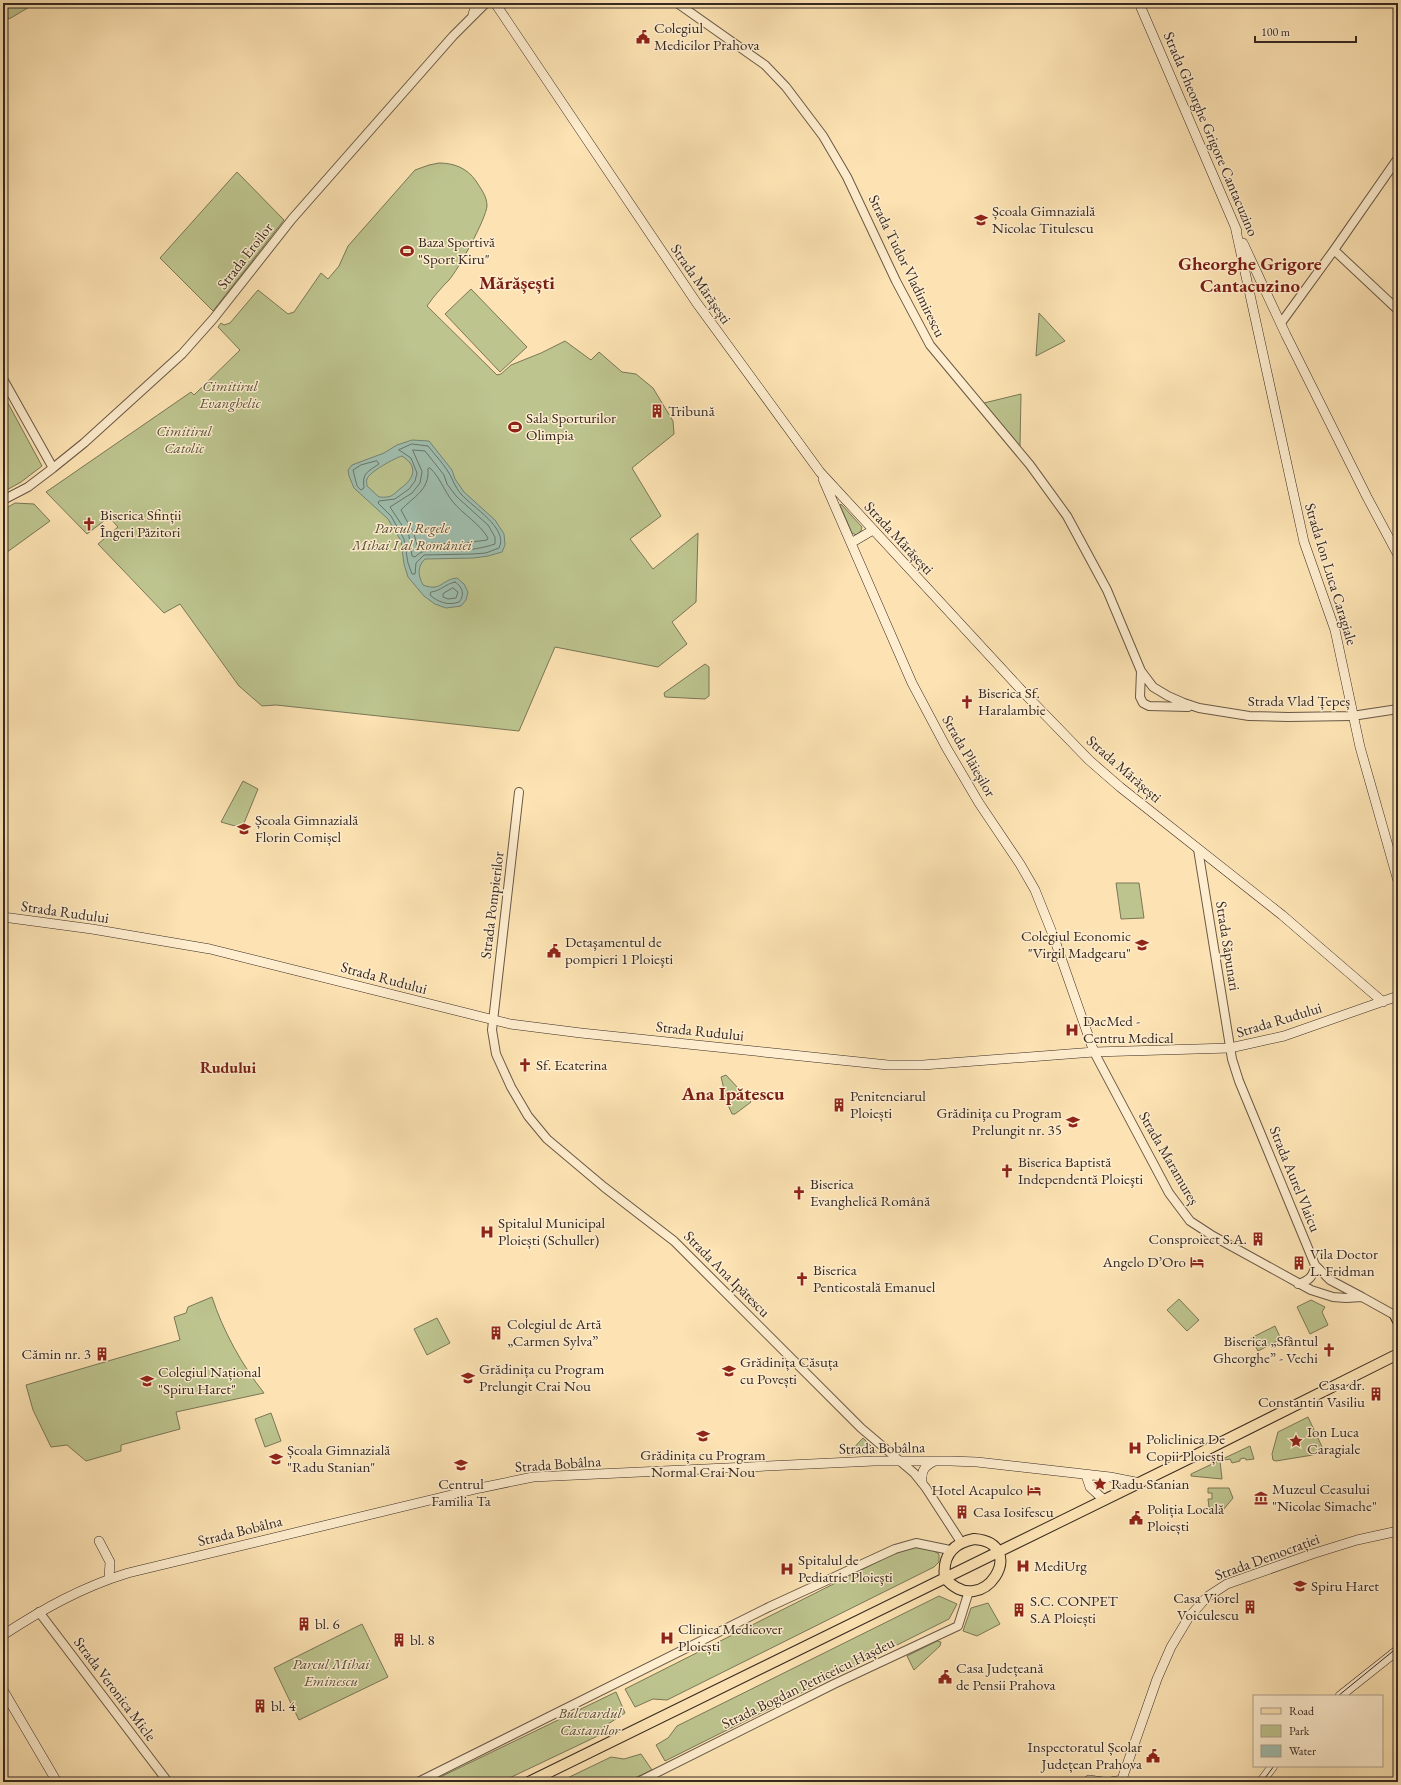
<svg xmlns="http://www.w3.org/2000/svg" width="1401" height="1785" font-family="'EB Garamond',serif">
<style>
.green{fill:#bdc48e;stroke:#7a7658}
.water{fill:#9fbeae;stroke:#758276;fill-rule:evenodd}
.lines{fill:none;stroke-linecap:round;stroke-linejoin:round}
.shore{stroke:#6b7468;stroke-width:1}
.tertiary-casing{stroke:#685846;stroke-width:10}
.secondary-casing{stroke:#372922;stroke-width:10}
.primary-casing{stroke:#372922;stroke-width:12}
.tertiary{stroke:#feedce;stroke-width:8}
.secondary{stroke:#feedce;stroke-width:9}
.primary{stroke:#fde3b3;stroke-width:10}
.tram{stroke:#372922;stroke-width:1}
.labels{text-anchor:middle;stroke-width:3;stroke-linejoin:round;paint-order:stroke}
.poi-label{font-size:15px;fill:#372922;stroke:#feedce;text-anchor:start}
.street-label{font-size:15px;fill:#372922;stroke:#feedce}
.park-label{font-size:15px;font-style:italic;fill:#58503d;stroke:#feedce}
.neighbourhood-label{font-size:16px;font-weight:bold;fill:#7a1f14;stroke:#feedce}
.district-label{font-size:19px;font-weight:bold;fill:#7a1f14;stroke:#feedce}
</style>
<rect width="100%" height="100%" fill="#fde3b3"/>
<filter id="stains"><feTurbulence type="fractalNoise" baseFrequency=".005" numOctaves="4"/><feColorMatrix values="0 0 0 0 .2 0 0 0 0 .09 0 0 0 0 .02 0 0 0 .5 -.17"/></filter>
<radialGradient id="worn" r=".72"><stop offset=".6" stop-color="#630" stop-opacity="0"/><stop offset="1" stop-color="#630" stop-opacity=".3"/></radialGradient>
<path class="green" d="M3,3h33l-27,16 -6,-8z
M439,163c15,0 28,5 37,18 5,8 11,15 11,25 -1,13 -29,64 -38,74 -8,8 -15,16 -22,26l70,69 4,-1 10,-9 30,-12 24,-12 26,19 8,-8 23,20 14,2 17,14 20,33 1,13 -42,34 29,48 -31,23 23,30 45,-36 -2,69 -24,20 15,22 -29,23 -103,-20 -36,84 -243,-26 -14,1 -23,-20 -59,-82 -16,9 -66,-69 20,-17 -9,-10 -22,17 -41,-42 145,-100 3,3 46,-45 -22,-23 3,-4 3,2 6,-2 28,-33 30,24 6,-2 27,-39 7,6 11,-13 9,-20 67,-76 14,-5z
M237,172l47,48 -71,91 -53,-53z
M471,289l56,58 -27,25 -55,-58z
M1039,313l26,28 -29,15z
M3,394l39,72 -21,16 -18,10z
M1021,394l-1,52 -36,-43z
M15,503l19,1 16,17 -47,34v-45z
M841,504l21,23 -1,4 -5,4 -4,-2 -12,-28z
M705,664l4,3v29l-4,3 -40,-2 -1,-4z
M243,781l15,8 -16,39 -21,-6z
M1116,883h23l5,35 -23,1z
M726,1075l25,27 -16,12h-3l-4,-9 -7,-28z
M212,1297c11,34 30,68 52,96l-88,19 4,17 -59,16v6l-35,10 -19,-16 -16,2 -18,-37 -7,-25 154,-45 -6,-23 12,-4 2,-6z
M1179,1299l20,21 -12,11 -20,-21z
M1311,1300l14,7 -3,5 6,13 -18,9 -13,-27z
M437,1318l13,25 -23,12 -13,-26z
M1275,1326l6,13 -23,12 -7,-13z
M271,1413l10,28 -16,6 -10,-28z
M1308,1417l17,36 -49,8 -3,-1 -1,-6 6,-22z
M863,1438l15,15 -31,2z
M1250,1446l4,13 -8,1 -1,-2 -5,1v2l-8,2 -2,-4 -10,2 2,18 -31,-3v-2z
M1208,1488h21l4,10 -14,17 -10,-8 -1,-8h4v-6h-4z
M913,1547l19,3 7,4v8l-5,5 -267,133 -14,-1 -18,8 -10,-18 264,-133z
M939,1596l18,8 -8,15 -284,142 -9,-16 12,-7 9,-12z
M988,1603l12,21 -23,12 -14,-5 8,-23z
M362,1624l26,53 -89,43 -25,-52z
M937,1641l4,1 -1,4 -26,24 -7,-14z
M616,1692l9,21 -17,11 -4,9 -103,49h-71z
M641,1754l11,16 -26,12h-67l52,-25 13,2z"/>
<path class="water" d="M412,440l17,1 23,29 3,9 9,13 31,28 9,14 1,11 -3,7 -14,4 -15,2 -48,1c-8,8 -7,16 -2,26 19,7 17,-5 34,-7l7,6 4,8 -2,8 -5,6 -15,2 -11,-4 -11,-8 -16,-19 -4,-13 -3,-23 -13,-22 -34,-31 -5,-12 -1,-6 4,-5 32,-12 13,-8zM402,456c16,10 13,22 -1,32 -9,7 -8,10 -22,9l-12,-11c0,-2 -1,-5 0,-7 2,-7 28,-21 35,-23z"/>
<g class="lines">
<path class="shore" d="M412,444l16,2c7,9 15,17 21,27 4,7 6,14 12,21 11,13 48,34 38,54l-13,5 -13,1 -49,1 -8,8 -1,11h-3l-4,-11 -4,-24 -13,-23 -13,-13 1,-2 16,-2 14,-10 6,-8 2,-8 -6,-15 -12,-8z
M413,450l12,1 19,24 3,9 10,13 31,28 7,12v7c-12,4 -24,6 -38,6 -14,1 -30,-5 -42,7l-3,-1 -3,-20 -19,-29 22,-14 8,-10 2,-11z
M377,461l2,3c-12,8 -17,9 -15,24l-3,2 -4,-4 -4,-16 8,-5z
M430,468c10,9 14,23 23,34 11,13 26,21 35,36l-1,2 -30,4 -23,-1 -17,2 -3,-11 -13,-24c12,-13 29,-20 27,-41z
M455,582c8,5 10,13 4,20 -11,4 -21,0 -29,-7l1,-3c10,-1 14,-8 24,-10z
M453,588l5,4 -2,6 -8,1 -5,-2v-3z"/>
<g class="tertiary-casing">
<path id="tertiary" d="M677,3l88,62 21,22 37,49 24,41 49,104 34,64 100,120 37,51 40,74 34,81 12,16 15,9 16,7 15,5 50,8 39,1 64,-1 46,-7
M1334,250l64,60
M1281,323l53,-73 64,-92
M3,379l50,89
M3,500l25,-13 25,-19 31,-25 98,-89 32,-36 78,-99 161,-183 33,-33
M1141,671l-1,26 3,6 6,3 39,1
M519,792l-27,238 4,24 15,33 17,29 19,23 57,48 70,54 187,187 53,45 12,15 35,54
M1198,849l34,210 7,22 76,184 15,15 32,17
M1094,1052l75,141 21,28 23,15 98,54 22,7 13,1 16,-1 36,20
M1298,1284c11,-3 16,-8 17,-19
M39,1612l129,170
M418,1782l351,-175 126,-58 21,-6 34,7
M638,1782l196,-98 124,-58 11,-35"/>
</g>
<g class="secondary-casing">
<path id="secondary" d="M495,3l201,299 124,170 205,222 64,66 31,27 162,128 101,87
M1139,3l98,228
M473,14l4,-11
M1235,226l69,316 31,88 25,117 38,134
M1243,243l43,92 81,162 31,58
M823,479l89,204 34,64 33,56 41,61 15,26 18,45 41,117
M851,543l22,-13
M3,917l89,12 118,20 300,75 71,9 307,32h35l171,-13 136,-4 54,-12 114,-40
M1086,1475l4,12 14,13
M922,1482c-1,-11 2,-16 13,-21
M99,1541l11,21 -1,17
M3,1635c40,-26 79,-48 125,-62l352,-85 53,-11 341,-16h77l26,1 133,15 30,6
M3,1690l54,92
M1340,1696l58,-46
M1089,1780l14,2
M1111,1782l11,-2
M1121,1782l36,-103 14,-32 18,-30 18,-20 20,-13 85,-30 45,-14 41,-9
M1261,1782l12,-16"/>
</g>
<g class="primary-casing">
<path id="primary" d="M1395,1315l3,6
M974,1539c57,4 9,83 -29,39 -3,-22 8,-35 29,-39z
M529,1782l665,-326 204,-102"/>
</g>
<use href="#tertiary" class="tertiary"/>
<use href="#secondary" class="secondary"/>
<use href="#primary" class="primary"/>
<path class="tram" d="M1338,1696l60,-49
M1262,1782l12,-16"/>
</g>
<defs>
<g id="civic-bare" transform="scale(1.08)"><path d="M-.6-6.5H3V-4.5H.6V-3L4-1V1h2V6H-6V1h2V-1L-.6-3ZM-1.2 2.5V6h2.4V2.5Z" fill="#8f2418" stroke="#feedce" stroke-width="2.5" paint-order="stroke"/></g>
<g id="school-bare" transform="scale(1.08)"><path d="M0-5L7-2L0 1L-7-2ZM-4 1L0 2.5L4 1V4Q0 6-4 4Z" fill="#8f2418" stroke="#feedce" stroke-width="2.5" paint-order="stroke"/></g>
<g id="stadium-bare" transform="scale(1.08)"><path d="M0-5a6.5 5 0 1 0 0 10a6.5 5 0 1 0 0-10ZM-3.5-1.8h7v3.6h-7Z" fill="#8f2418" stroke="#feedce" stroke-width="2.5" paint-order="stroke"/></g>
<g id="building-bare" transform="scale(1.08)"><path d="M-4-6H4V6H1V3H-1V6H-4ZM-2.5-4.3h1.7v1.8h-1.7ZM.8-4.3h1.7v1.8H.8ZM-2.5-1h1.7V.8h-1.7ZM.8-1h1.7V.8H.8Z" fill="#8f2418" stroke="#feedce" stroke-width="2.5" paint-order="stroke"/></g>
<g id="church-bare" transform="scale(1.08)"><path d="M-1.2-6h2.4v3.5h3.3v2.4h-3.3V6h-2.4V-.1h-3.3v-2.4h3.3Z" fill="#8f2418" stroke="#feedce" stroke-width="2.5" paint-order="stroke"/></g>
<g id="hospital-bare" transform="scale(1.08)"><path d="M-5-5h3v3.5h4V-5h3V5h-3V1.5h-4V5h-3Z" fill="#8f2418" stroke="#feedce" stroke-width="2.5" paint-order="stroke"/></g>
<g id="hotel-bare" transform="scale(1.08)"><path d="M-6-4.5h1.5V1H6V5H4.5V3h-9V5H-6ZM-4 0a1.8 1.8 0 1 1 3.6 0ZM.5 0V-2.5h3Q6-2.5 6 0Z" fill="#8f2418" stroke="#feedce" stroke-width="2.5" paint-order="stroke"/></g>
<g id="sight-bare" transform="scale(1.08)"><path d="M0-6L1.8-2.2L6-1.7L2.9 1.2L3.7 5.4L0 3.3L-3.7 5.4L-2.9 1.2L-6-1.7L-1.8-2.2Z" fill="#8f2418" stroke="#feedce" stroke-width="2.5" paint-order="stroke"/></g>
<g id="museum-bare" transform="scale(1.08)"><path d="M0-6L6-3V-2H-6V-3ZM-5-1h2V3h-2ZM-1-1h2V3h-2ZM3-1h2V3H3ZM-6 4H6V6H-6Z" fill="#8f2418" stroke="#feedce" stroke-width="2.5" paint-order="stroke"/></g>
<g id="university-bare" transform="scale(1.08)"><path d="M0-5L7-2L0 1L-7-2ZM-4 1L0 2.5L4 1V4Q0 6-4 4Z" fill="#8f2418" stroke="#feedce" stroke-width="2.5" paint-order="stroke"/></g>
</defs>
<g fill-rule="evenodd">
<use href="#civic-bare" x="643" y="37"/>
<use href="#school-bare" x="981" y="220"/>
<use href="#stadium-bare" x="407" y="251"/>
<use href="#building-bare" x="657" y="411"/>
<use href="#stadium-bare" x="515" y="427"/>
<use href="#church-bare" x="89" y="524"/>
<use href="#church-bare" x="967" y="702"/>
<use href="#school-bare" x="244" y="829"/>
<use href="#school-bare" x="1142" y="945"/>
<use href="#civic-bare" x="554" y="951"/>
<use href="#hospital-bare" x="1072" y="1030"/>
<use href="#church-bare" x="525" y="1065"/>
<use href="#building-bare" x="839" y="1105"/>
<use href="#school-bare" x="1073" y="1122"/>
<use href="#church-bare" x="1007" y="1171"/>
<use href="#church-bare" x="799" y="1193"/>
<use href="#hospital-bare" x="487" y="1232"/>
<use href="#building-bare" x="1258" y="1239"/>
<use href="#hotel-bare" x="1197" y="1262"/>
<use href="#building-bare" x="1299" y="1263"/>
<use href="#church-bare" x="802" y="1279"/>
<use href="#building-bare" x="496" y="1333"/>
<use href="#church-bare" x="1329" y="1350"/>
<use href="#building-bare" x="102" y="1354"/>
<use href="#school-bare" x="729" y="1371"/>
<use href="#school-bare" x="468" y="1378"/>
<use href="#school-bare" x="147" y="1381"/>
<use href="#building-bare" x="1376" y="1394"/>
<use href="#school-bare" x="703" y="1436"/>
<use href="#sight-bare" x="1296" y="1441"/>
<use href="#hospital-bare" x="1135" y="1448"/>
<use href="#school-bare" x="276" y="1459"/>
<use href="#school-bare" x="461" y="1465"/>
<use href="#sight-bare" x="1100" y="1484"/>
<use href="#hotel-bare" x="1034" y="1490"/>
<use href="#museum-bare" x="1261" y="1498"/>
<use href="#building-bare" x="962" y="1512"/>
<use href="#civic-bare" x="1136" y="1518"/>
<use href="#hospital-bare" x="1023" y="1566"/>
<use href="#hospital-bare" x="787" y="1569"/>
<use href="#university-bare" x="1300" y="1586"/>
<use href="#building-bare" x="1250" y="1607"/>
<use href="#building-bare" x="1019" y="1610"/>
<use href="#building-bare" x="304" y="1624"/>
<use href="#hospital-bare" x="667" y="1638"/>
<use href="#building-bare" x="399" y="1640"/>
<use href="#civic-bare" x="945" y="1677"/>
<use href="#building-bare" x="260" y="1706"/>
<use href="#civic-bare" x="1153" y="1756"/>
</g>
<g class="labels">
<g class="poi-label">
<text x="654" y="33">Colegiul<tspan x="654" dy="17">Medicilor Prahova</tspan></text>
<text x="992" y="216">Școala Gimnazială<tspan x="992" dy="17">Nicolae Titulescu</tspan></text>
<text x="418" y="247">Baza Sportivă<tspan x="418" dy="17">"Sport Kiru"</tspan></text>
<text x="668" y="416">Tribună</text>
<text x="526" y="423">Sala Sporturilor<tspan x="526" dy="17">Olimpia</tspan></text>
<text x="100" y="520">Biserica Sfinții<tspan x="100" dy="17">Îngeri Păzitori</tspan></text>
<text x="978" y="698">Biserica Sf.<tspan x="978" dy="17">Haralambie</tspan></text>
<text x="255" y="825">Școala Gimnazială<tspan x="255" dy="17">Florin Comișel</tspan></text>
<text x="1131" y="941" text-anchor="end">Colegiul Economic<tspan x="1131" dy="17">"Virgil Madgearu"</tspan></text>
<text x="565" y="947">Detaşamentul de<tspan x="565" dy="17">pompieri 1 Ploieşti</tspan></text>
<text x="1083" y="1026">DacMed -<tspan x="1083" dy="17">Centru Medical</tspan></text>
<text x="536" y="1070">Sf. Ecaterina</text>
<text x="850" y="1101">Penitenciarul<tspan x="850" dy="17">Ploiești</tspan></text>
<text x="1062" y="1118" text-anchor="end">Grădiniţa cu Program<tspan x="1062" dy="17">Prelungit nr. 35</tspan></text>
<text x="1018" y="1167">Biserica Baptistă<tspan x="1018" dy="17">Independentă Ploieşti</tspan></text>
<text x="810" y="1189">Biserica<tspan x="810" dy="17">Evanghelică Română</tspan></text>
<text x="498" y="1228">Spitalul Municipal<tspan x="498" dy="17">Ploiești (Schuller)</tspan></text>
<text x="1247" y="1244" text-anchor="end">Consproiect S.A.</text>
<text x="1310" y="1259">Vila Doctor<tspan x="1310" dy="17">L. Fridman</tspan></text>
<text x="1186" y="1267" text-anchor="end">Angelo D’Oro</text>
<text x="813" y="1275">Biserica<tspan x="813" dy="17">Penticostală Emanuel</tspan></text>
<text x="507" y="1329">Colegiul de Artă<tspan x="507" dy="17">„Carmen Sylva”</tspan></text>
<text x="1318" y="1346" text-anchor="end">Biserica „Sfântul<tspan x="1318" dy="17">Gheorghe” - Vechi</tspan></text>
<text x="91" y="1359" text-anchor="end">Cămin nr. 3</text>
<text x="740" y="1367">Grădinița Căsuța<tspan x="740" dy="17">cu Povești</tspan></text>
<text x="479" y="1374">Grădinița cu Program<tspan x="479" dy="17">Prelungit Crai Nou</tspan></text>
<text x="158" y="1377">Colegiul Național<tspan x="158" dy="17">"Spiru Haret"</tspan></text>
<text x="1365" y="1390" text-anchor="end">Casa dr.<tspan x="1365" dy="17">Constantin Vasiliu</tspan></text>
<text x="1307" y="1437">Ion Luca<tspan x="1307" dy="17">Caragiale</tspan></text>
<text x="1146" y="1444">Policlinica De<tspan x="1146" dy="17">Copii Ploiești</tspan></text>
<text x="287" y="1455">Școala Gimnazială<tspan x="287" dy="17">"Radu Stanian"</tspan></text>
<text x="703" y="1460" text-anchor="middle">Grădinița cu Program<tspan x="703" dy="17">Normal Crai Nou</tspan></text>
<text x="461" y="1489" text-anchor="middle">Centrul<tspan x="461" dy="17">Familia Ta</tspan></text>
<text x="1111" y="1489">Radu Stanian</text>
<text x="1272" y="1494">Muzeul Ceasului<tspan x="1272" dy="17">"Nicolae Simache"</tspan></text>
<text x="1023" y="1495" text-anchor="end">Hotel Acapulco</text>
<text x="1147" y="1514">Poliția Locală<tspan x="1147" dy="17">Ploiești</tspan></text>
<text x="973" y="1517">Casa Iosifescu</text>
<text x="798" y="1565">Spitalul de<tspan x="798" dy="17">Pediatrie Ploieşti</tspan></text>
<text x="1034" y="1571">MediUrg</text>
<text x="1311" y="1591">Spiru Haret</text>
<text x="1239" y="1603" text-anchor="end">Casa Viorel<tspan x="1239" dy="17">Voiculescu</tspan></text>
<text x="1030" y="1606">S.C. CONPET<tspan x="1030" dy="17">S.A Ploiești</tspan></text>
<text x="315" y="1629">bl. 6</text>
<text x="678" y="1634">Clinica Medicover<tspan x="678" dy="17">Ploiești</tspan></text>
<text x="410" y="1645">bl. 8</text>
<text x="956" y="1673">Casa Județeană<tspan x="956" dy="17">de Pensii Prahova</tspan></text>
<text x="271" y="1711">bl. 4</text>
<text x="1142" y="1752" text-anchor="end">Inspectoratul Școlar<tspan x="1142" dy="17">Județean Prahova</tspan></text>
</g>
<g class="street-label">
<text transform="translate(1211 134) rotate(67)" y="5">Strada Gheorghe Grigore Cantacuzino</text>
<text transform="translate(245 256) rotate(-52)" y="5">Strada Eroilor</text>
<text transform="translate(907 266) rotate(64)" y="5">Strada Tudor Vladimirescu</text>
<text transform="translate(701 284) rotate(55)" y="5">Strada Mărășești</text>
<text transform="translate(899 538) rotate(47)" y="5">Strada Mărășești</text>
<text transform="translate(1331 574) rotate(73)" y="5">Strada Ion Luca Caragiale</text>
<text x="1299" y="706">Strada Vlad Țepeș</text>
<text transform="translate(969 756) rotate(60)" y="5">Strada Plăieșilor</text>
<text transform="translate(1124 769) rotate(41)" y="5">Strada Mărășești</text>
<text transform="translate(492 905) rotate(-83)" y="5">Strada Pompierilor</text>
<text transform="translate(65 912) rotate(8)" y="5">Strada Rudului</text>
<text transform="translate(1228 946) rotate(81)" y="5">Strada Săpunari</text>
<text transform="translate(384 978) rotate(15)" y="5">Strada Rudului</text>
<text transform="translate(1279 1020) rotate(-17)" y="5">Strada Rudului</text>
<text transform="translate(700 1031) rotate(6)" y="5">Strada Rudului</text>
<text transform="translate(1169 1158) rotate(60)" y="5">Strada Maramureș</text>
<text transform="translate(1295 1179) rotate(68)" y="5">Strada Aurel Vlaicu</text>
<text transform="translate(727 1274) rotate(45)" y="5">Strada Ana Ipătescu</text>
<text transform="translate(882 1448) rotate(-1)" y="5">Strada Bobâlna</text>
<text transform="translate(558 1464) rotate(-4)" y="5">Strada Bobâlna</text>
<text transform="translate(240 1531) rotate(-14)" y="5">Strada Bobâlna</text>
<text transform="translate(1267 1557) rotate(-20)" y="5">Strada Democrației</text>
<text transform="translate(808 1683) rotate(-26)" y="5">Strada Bogdan Petriceicu Hașdeu</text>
<text transform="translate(115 1689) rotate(53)" y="5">Strada Veronica Micle</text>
</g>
<g class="park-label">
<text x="230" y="391">Cimitirul<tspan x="230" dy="17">Evanghelic</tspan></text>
<text x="184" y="436">Cimitirul<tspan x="184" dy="17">Catolic</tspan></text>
<text x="412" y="533">Parcul Regele<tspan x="412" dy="17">Mihai I al României</tspan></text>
<text x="331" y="1669">Parcul Mihai<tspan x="331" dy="17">Eminescu</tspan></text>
<text x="590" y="1718">Bulevardul<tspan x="590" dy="17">Castanilor</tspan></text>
</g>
<g class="neighbourhood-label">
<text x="228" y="1073">Rudului</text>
</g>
<g class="district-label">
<text x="1250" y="270">Gheorghe Grigore<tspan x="1250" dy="22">Cantacuzino</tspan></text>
<text x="517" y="289">Mărășești</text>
<text x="733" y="1100">Ana Ipătescu</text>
</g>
</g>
<rect width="1401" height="1785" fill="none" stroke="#fde3b3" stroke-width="16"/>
<rect x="4" y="4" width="1393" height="1777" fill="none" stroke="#372922" stroke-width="2"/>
<rect x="8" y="8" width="1385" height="1769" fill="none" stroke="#372922"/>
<rect x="1253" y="1695" width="130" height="72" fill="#feedce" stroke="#ae9f89"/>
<rect x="1261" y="1708" width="20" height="6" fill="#fde3b3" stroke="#ae9f89"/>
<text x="1289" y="1715" font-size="12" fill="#372922">Road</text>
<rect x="1261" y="1725" width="20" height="12" fill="#bdc48e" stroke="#ae9f89"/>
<text x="1289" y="1735" font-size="12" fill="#372922">Park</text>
<rect x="1261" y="1745" width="20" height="12" fill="#9fbeae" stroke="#ae9f89"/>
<text x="1289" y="1755" font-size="12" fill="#372922">Water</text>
<path d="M1255 36v6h101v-6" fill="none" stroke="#372922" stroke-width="2"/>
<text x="1261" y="36" font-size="12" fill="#372922" stroke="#feedce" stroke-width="3" paint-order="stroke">100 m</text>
<rect width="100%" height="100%" filter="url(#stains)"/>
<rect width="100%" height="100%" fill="url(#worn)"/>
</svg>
